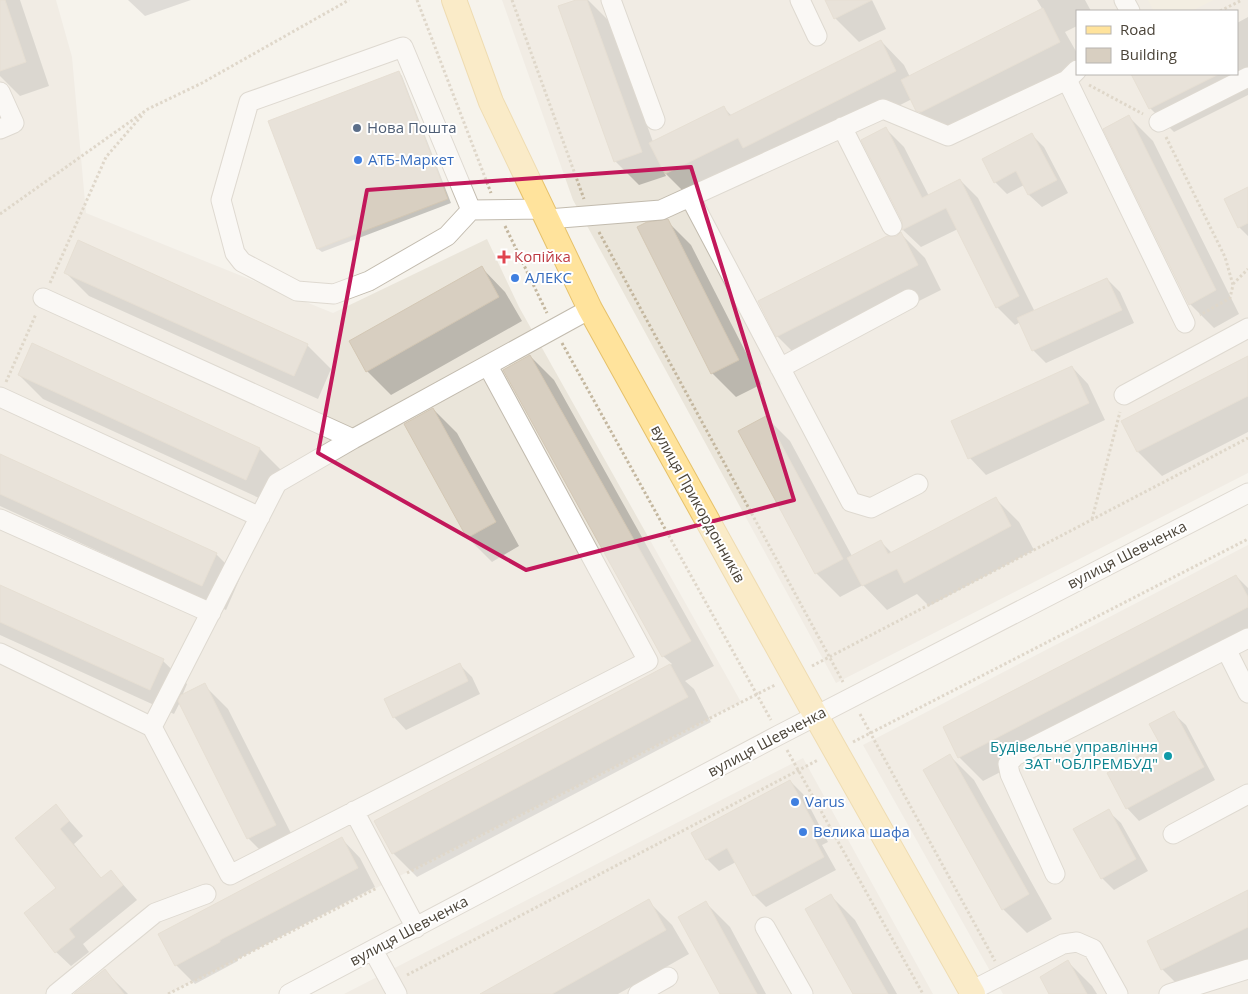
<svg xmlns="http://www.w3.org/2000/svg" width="1248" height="994" font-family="'Open Sans',sans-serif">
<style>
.residential{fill:#eae5da;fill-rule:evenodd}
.education{fill:#efe8d6}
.shadow{fill:#0003}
.building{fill:#d8cfc1;stroke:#d3c7b4}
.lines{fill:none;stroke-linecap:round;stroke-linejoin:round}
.minor-casing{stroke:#c2bbae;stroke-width:21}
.major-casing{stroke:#e6c16a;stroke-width:26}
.path{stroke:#c4b79f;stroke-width:3;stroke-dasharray:2.5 2.5;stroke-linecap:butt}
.minor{stroke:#fff;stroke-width:19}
.major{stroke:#ffe39c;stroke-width:24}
.marked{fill:none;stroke:#c2185b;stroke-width:4;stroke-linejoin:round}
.service-dot{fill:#5c6f8a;stroke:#fff;stroke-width:2}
.shop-dot{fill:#3f7fe0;stroke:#fff;stroke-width:2}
.health-dot{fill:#e0444e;stroke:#fff;stroke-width:2}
.culture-dot{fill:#0f9aa8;stroke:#fff;stroke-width:2}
.labels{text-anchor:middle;stroke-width:4;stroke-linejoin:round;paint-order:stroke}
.service-label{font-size:15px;fill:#4e5e75;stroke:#fff;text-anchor:start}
.shop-label{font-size:15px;fill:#366cbe;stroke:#fff;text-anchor:start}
.health-label{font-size:15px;fill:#be3a42;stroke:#fff;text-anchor:start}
.street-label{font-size:15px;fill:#4b4439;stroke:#fff}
.culture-label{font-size:15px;fill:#0d838f;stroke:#fff;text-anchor:end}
</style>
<rect width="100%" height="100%" fill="#f6f3ec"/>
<path class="residential" d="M0,0h56l16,57 14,156 247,100 154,-74 32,68 222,395 -573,292h-168z
M502,0h746v473l-412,210 -263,-483zM1077,11h160v63h-160z
M1248,545v449h-245l-140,-249z
M803,758l130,236h-589z"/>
<path class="education" d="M1148,0h66l-22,11h-39z"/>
<path class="shadow" d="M0,0h20l29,86 -29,10 -20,-20z
M128,0h63l-46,16z
M579,0h9l22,22 43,120 70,-35 9,9 149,-75 23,24 6,12 133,-67 -6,-10h48l6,11h-14v15l-12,6 12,21v17l-136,64 -24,-24 -5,-11 -144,73 -9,-9 -69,35 -26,-26 2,4 -27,9 -24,-24z
M826,0h46l14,29 -27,13 -24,-24z
M1248,17v78l-74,37 -24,-24 -17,-33 3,-1h101v-51z
M399,72l3,4 49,127 -129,49 -4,-3 -48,-127z
M1129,117l24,24 86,173 -25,14 -24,-24z
M886,129l18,18 25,49 31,-16 18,18 57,114 72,-33 13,13 14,31 -88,40 -13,-13 -13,-28 -5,3 -18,-18 -39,-78 -37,18 -18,-17v-9z
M1032,135l12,12 24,46 -26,14 -13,-12 -5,-10 -17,9 -12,-12z
M1248,188v48l-9,-9z
M667,221l24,24 71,139 -26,13 -24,-24z
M901,234l24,24 16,32 -140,70 -24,-24z
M482,268l23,24 17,29 -131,74 -24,-24z
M65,272l242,73 24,24 -13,30 -229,-103z
M530,356l24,24 160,286 -29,15 9,8 17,33 -294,155 -24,-24 -17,-32 296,-157 -9,-8z
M1248,357v75l-86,44 -24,-24 -15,-31z
M1072,367l16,17 17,36 -119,55 -16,-17z
M19,375l241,74 24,24 -14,30 -227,-104z
M433,409l24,24 62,113 -27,16 -24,-24z
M766,417l24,24 62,115 29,-14 11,11 103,-55 24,24 15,28 -105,56 -12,-12 -30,16 -24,-25 -23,12 -24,-24z
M0,455l216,99 24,24 -14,32 -226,-104z
M1236,576l12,12v56l-265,137 -24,-24z
M0,586l163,75 24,23 -5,12 22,-11 24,24 71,140 -27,13 -24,-24 -68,-136 -6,12 -174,-79z
M459,664l13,13 8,17 -74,36 -12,-13z
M1173,713l13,12 29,55 -76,41 -12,-13 34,-63z
M950,756l24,24 78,139 -25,14 -24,-24z
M790,781l13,13 25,48 -6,3 14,25 -70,37 -12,-12 -18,-33 -17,9 -12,-12z
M56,806l27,30 -9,8 28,35 9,-8 26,29 -54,44 6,8 -18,14 -15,-14 2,-64z
M1108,811l13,12 27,48 -34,19 -12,-12z
M342,839l18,19 15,29 -137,72v2l-43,23 -19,-19z
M1248,892v71l-62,30 -24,-24 -14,-28z
M831,896l24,24 42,74h-43z
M648,901l24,24 17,29 -71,40h-136z
M706,903l24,24 36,67h-45z
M1068,962l24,24 5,8h-46z
M105,971l23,23h-52z"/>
<path class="building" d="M0,0h5l21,62 -26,9z
M576,0h11l55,152 -28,10 -56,-156z
M825,0h47l-38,19z
M1043,8l17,34 -139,70 -5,-1 -15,-31z
M881,40l15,31 -153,77 -5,-10 -73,36 -16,-31 75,-37 5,10z
M399,71l49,128 -131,50 -49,-128z
M1131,74h88l-70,35z
M1129,115l87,175 -27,15 -86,-176z
M886,127l36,71 38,-19 59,117 -23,12 -50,-100 -44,22v-9l-41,-81z
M1032,133l25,47 -29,15 -12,-24 -22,12 -12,-24z
M1248,187v36l-10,5 -14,-29z
M668,219l71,141 -28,14 -74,-147 10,-5z
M901,232l17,33 -142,72 -18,-36 129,-65h10z
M78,240l230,104 -14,32 -230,-103z
M482,266l17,31 -133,75 -17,-31z
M1107,278l15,32 -90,41 -15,-33z
M32,343l228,105 -14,32 -228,-105z
M530,355l161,286 -29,16 -159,-287z
M1248,356v40l-111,56 -16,-31z
M1072,366l17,37 -121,56 -17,-38z
M433,408l63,114 -29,16 -63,-114z
M766,416l77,143 -28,15 -77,-143z
M0,454l217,99 -15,33 -202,-92z
M996,497l15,29 -107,57 -7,-14 -35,17 -15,-28 34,-18 7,14z
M1236,575l12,22v10l-290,151 -15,-31z
M0,585l164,74 -14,31 -150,-68z
M460,663l8,18 -75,37 -9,-19z
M670,664l18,33 -296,157 -18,-33z
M205,683l71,142 -29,14 -69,-138 3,-6z
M1174,711l30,56 -78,42 -19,-36 53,-29 -11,-20z
M950,754l79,140 -27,16 -79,-140z
M790,780l27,49 -6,3 13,25 -71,39 -26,-48 -21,12 -15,-27z
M56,804l13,17 -9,8 41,49 10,-8 12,15 -54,44 6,8 -20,16 -31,-40 32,-25 -41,-50z
M1109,809l27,50 -35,20 -28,-50z
M342,837l16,31 -138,72v2l-45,24 -17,-32z
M1248,890v37l-87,43 -14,-29z
M831,894l57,100h-35l-48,-85z
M649,899l17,31 -114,64h-72z
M706,901l51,93h-37l-42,-77z
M1068,960l19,34h-38l-9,-17z
M105,969l19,25h-50l1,-1z"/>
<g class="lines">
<g class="minor-casing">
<path id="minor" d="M611,0l44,120
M800,0l17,36
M1124,0l6,11
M1067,80l118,243
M0,92l14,31 -14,6
M1159,122l89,-45
M842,127l50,99
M690,197l161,305 20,6 47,-24
M471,210l-24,26 -78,45 -35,13 -37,-3 -55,-29 -7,-9 -14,-53 28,-98 154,-55 68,163 71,-1
M548,219l113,-9 222,-101 65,27 119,-56 10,-10
M43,298l310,141 237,-130
M780,368l129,-69
M1124,395l124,-67
M0,397l260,120
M0,519l211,94
M1226,649l22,44
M0,653l152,74 125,-244 76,-44
M152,727l78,148 418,-214 -160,-295
M354,811l62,117
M1173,834l75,-40
M1055,874l-45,-100 -2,-10 7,-8 233,-118
M765,927l38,67
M373,950l24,44
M971,991l92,-47 14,-2 16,7 25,45
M56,994l99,-81 51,-19
M289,994l490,-259 469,-242
M638,994l30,-17
M1169,994l79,-25"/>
</g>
<g class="major-casing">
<path id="major" d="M454,0l37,102 99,207 226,407 157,278"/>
</g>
<path class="path" d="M417,0l74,193
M512,0l72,199
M1220,11l22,-11
M1089,85l54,29
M1166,137l59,120 8,28 -3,13 -30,17
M0,214l148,-105 54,-26 147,-83
M505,226l42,87
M599,232l244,450
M50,283l56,-126 38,-44
M1233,284l15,-15
M562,343l209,377
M6,382l30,-68
M1092,519l28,-107
M812,666l436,-228
M860,714l135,247
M853,742l395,-203
M787,750l136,244
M407,873l368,-188
M407,975l411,-215
M168,994l209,-106"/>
<use href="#minor" class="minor"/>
<use href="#major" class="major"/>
</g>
<path d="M0 0H1248V994H0ZM691,167l103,333 -268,70 -208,-117 49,-263z" fill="#f6f3ec" fill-opacity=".55" fill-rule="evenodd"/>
<path class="marked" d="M691,167l103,333 -268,70 -208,-117 49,-263z"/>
<circle class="service-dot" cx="357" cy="128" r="5"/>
<g class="shop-dot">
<circle cx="358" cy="160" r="5"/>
<circle cx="515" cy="278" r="5"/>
<circle cx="795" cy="802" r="5"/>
<circle cx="803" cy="832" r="5"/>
</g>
<path class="health-dot" d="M501.5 249.5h5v5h5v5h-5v5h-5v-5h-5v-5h5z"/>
<circle class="culture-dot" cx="1168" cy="756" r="5"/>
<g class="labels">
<g class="service-label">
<text x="367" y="133">Нова Пошта</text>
</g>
<g class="shop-label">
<text x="368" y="165">АТБ-Маркет</text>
<text x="525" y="283">АЛЕКС</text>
<text x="805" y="807">Varus</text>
<text x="813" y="837">Велика шафа</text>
</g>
<g class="health-label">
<text x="514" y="262">Копійка</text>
</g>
<g class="street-label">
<text transform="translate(698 504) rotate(61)" y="5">вулиця Прикордонників</text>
<text transform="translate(1127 555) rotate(-27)" y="5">вулиця Шевченка</text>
<text transform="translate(767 742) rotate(-28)" y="5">вулиця Шевченка</text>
<text transform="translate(409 931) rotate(-28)" y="5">вулиця Шевченка</text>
</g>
<g class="culture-label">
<text x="1158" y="752">Будівельне управління<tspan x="1158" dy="17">ЗАТ "ОБЛРЕМБУД"</tspan></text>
</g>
</g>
<rect x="1076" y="10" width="162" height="65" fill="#ffffff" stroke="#b7b4b0"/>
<rect x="1086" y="26" width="25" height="8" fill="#ffe39c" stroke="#b7b4b0"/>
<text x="1120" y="35" font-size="15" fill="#4b4439">Road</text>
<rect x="1086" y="48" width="25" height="15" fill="#d8cfc1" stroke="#b7b4b0"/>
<text x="1120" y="60" font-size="15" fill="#4b4439">Building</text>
</svg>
